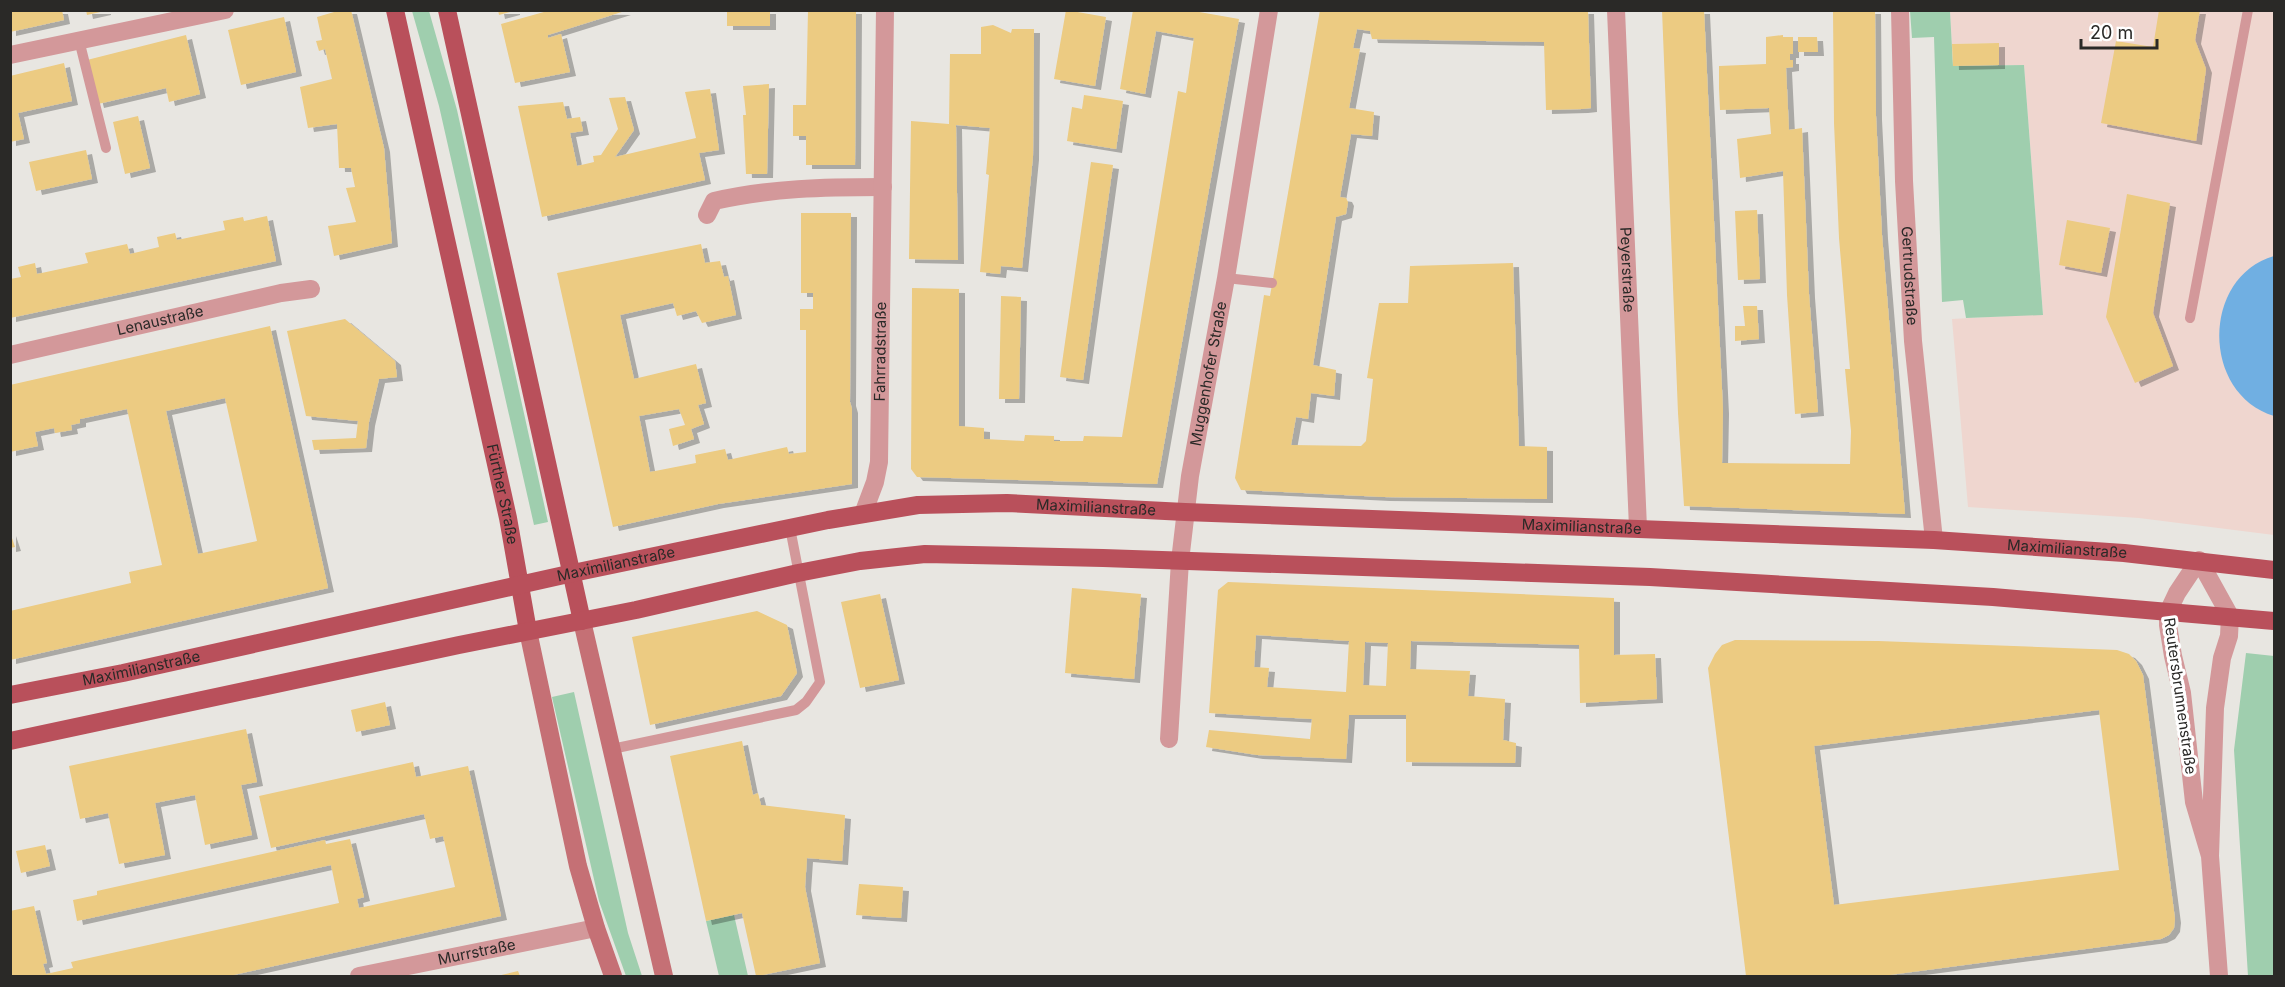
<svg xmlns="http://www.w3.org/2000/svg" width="2285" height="987" font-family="Inter,sans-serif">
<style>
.industrial{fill:#efd6cf}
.green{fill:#9fceae}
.water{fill:#70afe2}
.building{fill:#eccb82;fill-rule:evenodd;filter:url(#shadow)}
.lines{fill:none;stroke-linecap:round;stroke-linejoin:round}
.service{stroke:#d3989a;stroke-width:10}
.minor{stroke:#d3989a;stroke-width:18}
.tertiary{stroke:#d3989a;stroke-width:18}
.secondary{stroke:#c57075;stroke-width:18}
.primary{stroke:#b9505b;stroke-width:18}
.labels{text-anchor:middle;stroke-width:6;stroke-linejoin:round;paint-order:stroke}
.street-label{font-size:15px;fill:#2a2927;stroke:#fff}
</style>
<defs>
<filter id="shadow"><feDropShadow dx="6" dy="4" stdDeviation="0" flood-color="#0004"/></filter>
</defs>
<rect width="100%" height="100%" fill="#e8e6e1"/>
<path class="industrial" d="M1950,11h324v524l-135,-17 -171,-11 -16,-188 91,-5 -19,-249h-25l-1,-22 -46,1z"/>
<path class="green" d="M412,11h17l28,99 91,412 -14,3 -95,-419z
M1910,11h40l3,55 71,-1 19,250 -77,3 -3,-18 -21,2 -8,-265 -22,1z
M2246,653l28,3v320h-26l-14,-226z
M574,692l54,241 14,43h-16l-27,-75 -47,-204z
M734,915l14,61h-29l-13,-55z"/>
<path class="water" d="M2274,256v160c-73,-22 -73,-139 0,-160z"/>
<path class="building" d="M10,10h52l2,10 -54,12z
M86,10h19v1l-18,4z
M341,10h10l33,138 8,95 -58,13 -6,-30 28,-4 -10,-34 9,-1 -4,-19h-12l-2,-44 -29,4 -8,-41 32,-8 -7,-30 -6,2 -3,-10 6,-1 -5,-23z
M498,10h16v1l-15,4z
M551,10l74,1 -77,24v3l13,-4 9,38 -55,11 -14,-59z
M727,10h43v16h-43z
M808,10h48l-1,155h-49v-29h-13v-31h13z
M1066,10l40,7 -11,69 -41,-7z
M1133,10h55l51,9 -82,465 -240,-7 -6,-8 1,-181 47,1v137l25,2v11l40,2 1,-6 29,1v5h29l1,-5 38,1 56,-346 8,2 8,-55 -38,-7 -11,63 -25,-5z
M1320,10h268l3,98 -9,1 -36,1 -2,-68 -172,-3 -2,-8 -13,-2 -4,19 7,1 -11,59 25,4 -2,24 -21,-2 -11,63 6,1 2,4 -2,12 -10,3 -23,148 23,5 -2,26 -23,-3 -3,26 -12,-2 -5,28 70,1 5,-5 7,-62 -6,-1 12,-75h29l2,-37 103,-3 6,183 28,1v52l-163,-2 -143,-7 -6,-12 29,-183 6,1z
M1662,10h42l19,400 -1,53 128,1 1,-33 -6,-62h5l-11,-131 -5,-115 -1,-113h42l1,106 6,119 23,279 -221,-8 -6,-93z
M2159,10h41l-5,30 11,29 -10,72 -95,-18 15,-82 37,6z
M284,17l12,55 -55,13 -13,-55z
M993,25l18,8 1,-4h22l-1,127 -11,112 -21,-2 -1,8 -20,-2 9,-97 -3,-1 4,-46 -34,-3 2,135 -49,-1 2,-138 38,3 1,-70h31v-27z
M186,35l14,59 -31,8 -3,-14 -68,16 -11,-44z
M1783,35v2h10v17h-3v6h3v7l-7,1 3,62 13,-2 7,166 9,118 -23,2 -8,-119 -4,-124 -43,7 -3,-39 34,-5 -2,-26 -49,2 -1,-22v-22l47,-2v-27z
M1798,37h19l1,15h-20z
M1999,43v22l-46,1 -1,-22z
M64,63l8,38 -54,12 6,26 -14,3v-66z
M769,84l-2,90h-21l-3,-59h3l-3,-29z
M710,89l9,61 -20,3 6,27 -163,37 -24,-111 45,-4 4,17 13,-2 3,14 -13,2 7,33 17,-4 -1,-6 8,-1 17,-26 -9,-31 16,-1 9,33 -19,27 81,-19 -11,-46z
M1084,95l39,6 -7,48 -49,-8 5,-34 10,2z
M138,116l12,52 -25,6 -12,-52z
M86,150l6,29 -56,12 -7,-29z
M1091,162l22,3 -30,215 -23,-3z
M2127,194l43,9 -17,110 20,53 -38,17 -29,-66z
M1757,210l3,69 -22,1 -3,-69z
M801,213h50l-1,189 2,7v75l-134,20 -105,23 -56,-254 144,-29 4,19 15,-2 4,16 4,-1 8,39 -34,8 -6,-12 -19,5 -4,-13 -53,12 14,64 62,-15 10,39 -8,2 6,19 -13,5 3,10 -21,7 -4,-17 16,-4 -6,-16 -40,7 11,56 46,-9 -1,-8 30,-6 3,11 59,-13 2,7 17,-2v-122h-6v-21h13v-16h-12z
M267,216l9,45 -266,57v-39l11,-2 -3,-10 17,-4 2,11 51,-11 -3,-10 42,-9 3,10 29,-7 -2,-10 18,-4 2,7 48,-10 -2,-9 20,-4 1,4z
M2067,220l43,8 -9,45 -42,-8z
M1001,296l20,1 -2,102h-20z
M1743,306h14l2,33 -24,2v-15h10z
M345,319l50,42 2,16 -18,2 -10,43 -3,26 -52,2 -2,-10 44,-2 2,-17 -52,-5 -19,-85z
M270,326l58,262 -318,72v-49l121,-28 -2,-11 33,-7 -35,-156 -47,10v4l-9,2 1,5 -17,3 -1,-5 -19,4 3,14 -28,6v-67zM225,398l32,143 -59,13 -32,-143z
M10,532l5,15 -5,1z
M1228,582l386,16v57l41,-1 2,45 -77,4 -1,-58 -168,-4 -1,28 60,2 -2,25 37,3 -2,41 13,3 -1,20 -109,-1v-47h-57l-3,44 -89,-4 -51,-8 3,-17 101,9 2,-20 -103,-6 9,-123zM1256,635l93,6 -3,51 -79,-5 2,-19 -15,-1zM1365,642l23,1 -2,43 -23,-1z
M1072,588l69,6 -7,85 -69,-6z
M880,594l19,86 -39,8 -19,-86z
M757,611l30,14 10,48 -16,23 -131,29 -18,-88z
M1735,640l143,1 239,9 12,4 7,7 7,14 32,244 -1,9 -5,7 -8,4 -279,37h-136l-38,-308 7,-14 7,-9zM2099,710l20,160 -285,35 -20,-159z
M385,702l5,23 -34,7 -5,-22z
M246,729l11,53 -16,3 11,50 -47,10 -10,-50 -40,8 10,52 -46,9 -11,-51 -28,6 -11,-53z
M742,741l11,54 5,-2 3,12 84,10 -3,46 -35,-3 -2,29 15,76 -62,13h-2l-14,-63 -36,8 -36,-165z
M413,762l3,15 52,-11 33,150 -272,60h-219v-65l24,-5 13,57 -4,1 3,10 27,-6 -2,-6 268,-59 -8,-38 -254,56 -4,-21 24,-5v-4l228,-51 1,4 24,-5 14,58 -7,2 2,9 96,-21 -12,-51 -13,3 -6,-25 -153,34 -12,-52z
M45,845l5,21 -29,7 -5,-22z
M859,884l44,3 -2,31 -45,-3z
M518,971l2,5h-23z"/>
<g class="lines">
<path class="service" d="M79,40l27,108
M1226,278l46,5
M2190,318l58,-308
M612,749l184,-39 10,-8 14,-20 -30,-154"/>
<g class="minor">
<path id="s1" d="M1616,10l22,518"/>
<path id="s2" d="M1900,10l4,171 9,160 21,199"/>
<path d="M10,55l215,-45"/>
<path d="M707,215l7,-14c56,-13 112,-14 169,-14"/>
<path id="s3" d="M10,355l271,-62 30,-4"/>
<path id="s4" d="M863,514l12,-32 4,-20 6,-452"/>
<path id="s5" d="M1169,739l11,-178 10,-85 36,-198 43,-268"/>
<path id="s6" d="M359,976l237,-48"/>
</g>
<path class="tertiary" d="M2210,856l-16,-54 -12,-109 -9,-37 -5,-31v-13l9,-19 22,-33 31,56 -1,20 -7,22 -7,50 -5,148 9,120"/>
<path class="secondary" d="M582,621l82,355
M528,631l50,235 18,62 17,48"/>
<g class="primary">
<path id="s7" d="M395,10l113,508 20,113"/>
<path d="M447,10l135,611"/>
<path id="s8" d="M10,695l113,-22 450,-100 255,-53 90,-15 89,-2 178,9 749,28 190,13 150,17"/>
<path d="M10,741l449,-96 177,-35 162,-37 62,-12 65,-7 178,4 547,19 343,20 281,24"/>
</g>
</g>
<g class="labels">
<g class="street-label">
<text dy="5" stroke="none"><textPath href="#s1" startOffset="260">Peyerstraße</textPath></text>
<text dy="5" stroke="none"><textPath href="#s2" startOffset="266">Gertrudstraße</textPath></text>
<text dy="5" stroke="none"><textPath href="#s3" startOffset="154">Lenaustraße</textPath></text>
<text dy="5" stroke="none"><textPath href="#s4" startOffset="165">Fahrradstraße</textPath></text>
<text dy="5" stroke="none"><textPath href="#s5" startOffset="368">Muggenhofer Straße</textPath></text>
<text dy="5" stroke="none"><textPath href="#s7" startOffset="496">Fürther Straße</textPath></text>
<text dy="5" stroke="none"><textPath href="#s8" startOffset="1106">Maximilianstraße</textPath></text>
<text dy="5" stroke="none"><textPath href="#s8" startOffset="1592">Maximilianstraße</textPath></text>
<text dy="5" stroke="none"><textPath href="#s8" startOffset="2078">Maximilianstraße</textPath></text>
<text dy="5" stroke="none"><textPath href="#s8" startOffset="620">Maximilianstraße</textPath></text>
<text dy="5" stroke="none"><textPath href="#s8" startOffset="134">Maximilianstraße</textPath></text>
<text transform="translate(2180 696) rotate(82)" y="5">Reutersbrunnenstraße</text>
<text dy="5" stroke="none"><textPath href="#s6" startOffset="120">Murrstraße</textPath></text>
</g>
</g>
<rect width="2285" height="987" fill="none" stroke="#2a2927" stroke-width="24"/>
<path d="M2081 39v9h76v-9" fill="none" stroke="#2a2927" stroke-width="3"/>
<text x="2090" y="39" font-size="18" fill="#2a2927" stroke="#ffffff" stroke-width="4.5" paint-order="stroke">20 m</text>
</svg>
